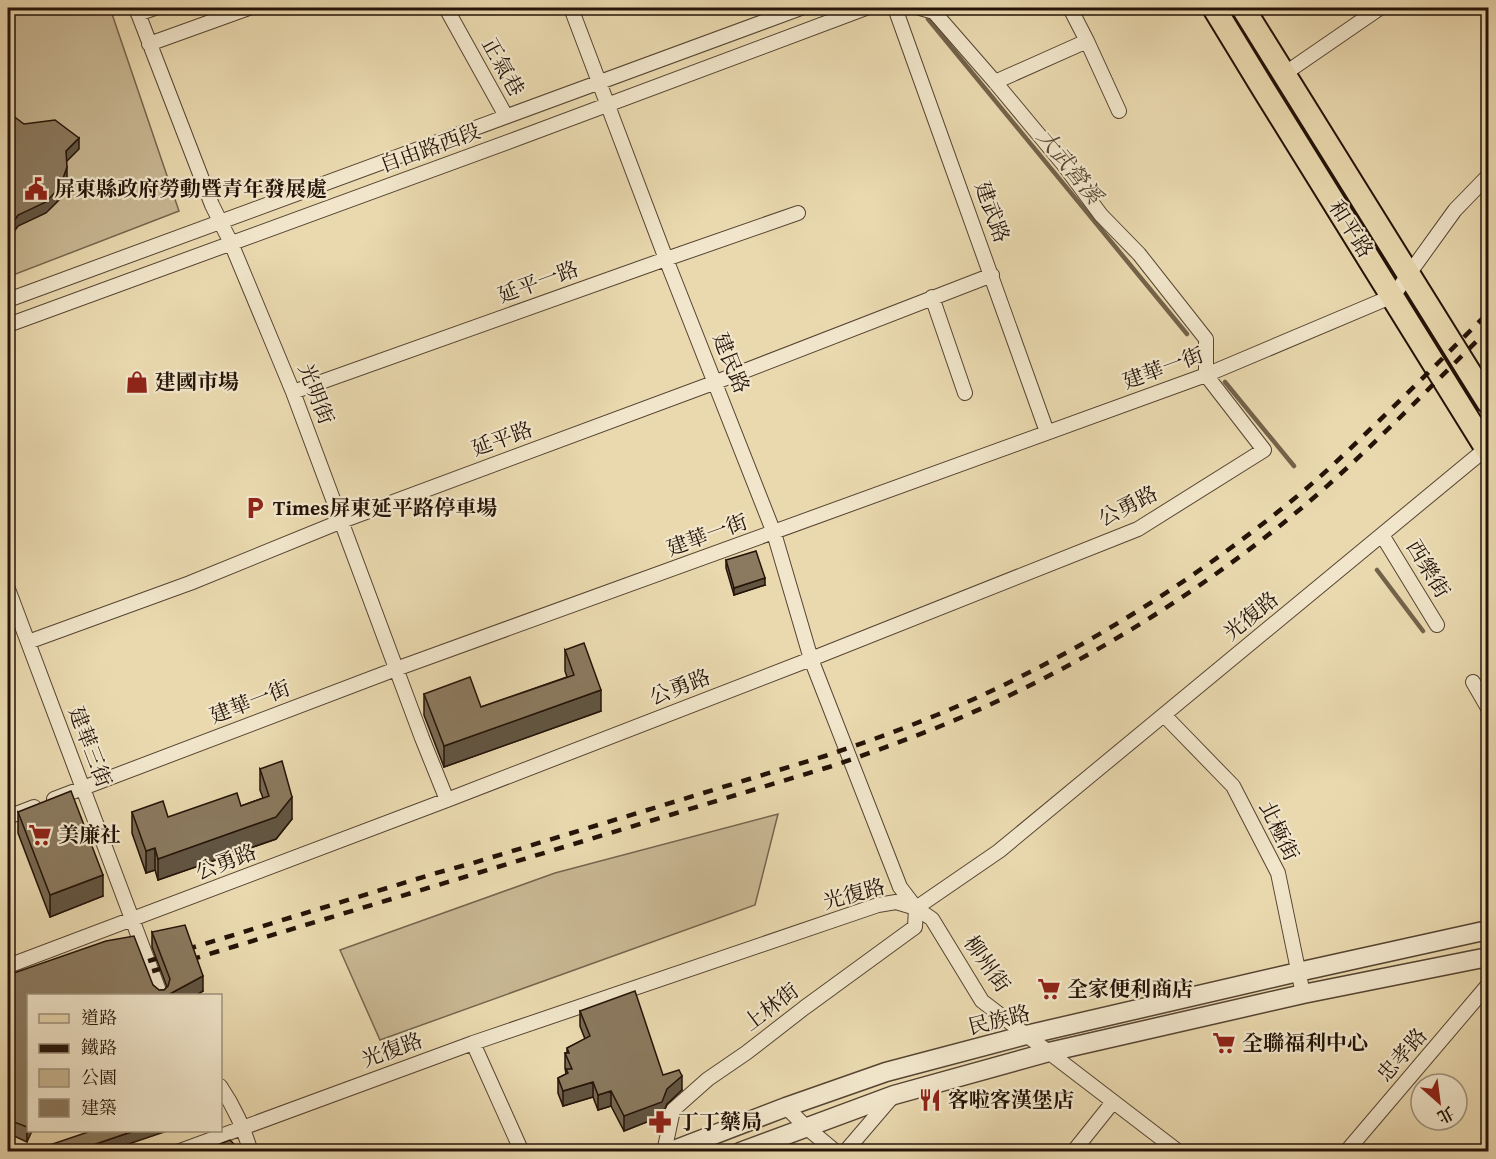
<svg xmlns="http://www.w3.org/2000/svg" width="1496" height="1159" font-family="'Gentium Book Plus','Noto Serif TC',serif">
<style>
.green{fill:#c8b793;stroke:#76654e;stroke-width:1.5}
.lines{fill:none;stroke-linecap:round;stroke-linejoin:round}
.stream{stroke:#73624a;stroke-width:4.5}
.minor-casing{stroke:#564432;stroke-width:16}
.tertiary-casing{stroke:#564432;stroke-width:21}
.primary-casing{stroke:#241308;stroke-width:26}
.minor{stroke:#f1e6cb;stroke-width:14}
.tertiary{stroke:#f1e6cb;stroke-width:18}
.primary{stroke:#ead9af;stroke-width:22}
.rail{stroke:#241308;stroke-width:4.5;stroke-dasharray:10 10;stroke-linecap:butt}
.wall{fill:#786952;stroke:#241308;stroke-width:1.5}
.shaded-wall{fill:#615542;stroke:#241308;stroke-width:1.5}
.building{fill:#8b7a5f;stroke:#241308;stroke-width:1.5}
.labels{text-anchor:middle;stroke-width:4.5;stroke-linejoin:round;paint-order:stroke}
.street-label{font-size:21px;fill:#241308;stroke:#f1e6cb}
.poi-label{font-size:21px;font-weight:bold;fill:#241308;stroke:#f1e6cb;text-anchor:start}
.water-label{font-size:22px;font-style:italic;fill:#584734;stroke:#f1e6cb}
</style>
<rect width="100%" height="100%" fill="#ead9af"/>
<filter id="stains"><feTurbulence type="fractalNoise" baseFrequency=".00333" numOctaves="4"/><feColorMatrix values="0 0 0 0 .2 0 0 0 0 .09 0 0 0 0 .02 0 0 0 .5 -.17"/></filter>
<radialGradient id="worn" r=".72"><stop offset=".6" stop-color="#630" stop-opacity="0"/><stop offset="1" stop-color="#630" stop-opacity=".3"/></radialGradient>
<path class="green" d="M8,8h102l69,203 -171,66z
M778,814l-23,91 -375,135 -40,-90 215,-77z"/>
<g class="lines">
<path class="stream" d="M928,19l259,315
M1225,382l69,84
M1377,570l46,61"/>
<g class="minor-casing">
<path id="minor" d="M136,8l76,197 19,38 62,149 129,346 25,62
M446,8l60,108
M571,8l95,251 108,274 37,126 89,228 16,21 16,11 50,82 197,151
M895,8l152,424
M1070,8l17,33 32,70
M138,14l17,-6
M149,44l100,-36
M1284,74l96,-66
M995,82l92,-41
M932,297l33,96
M8,300l793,-292
M8,325l508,-186 350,-131
M293,392l373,-133 132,-46
M1382,535l55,90
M8,589l153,407
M28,642l162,-59 152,-62 374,-139 276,-107
M1473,682l15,26
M1164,715l69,71 45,87 25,121
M54,799l342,-130 810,-294 187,-79 62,-86 33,-34
M8,817l26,-10
M8,966l439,-166 364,-141 327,-130 126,-79 -58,-75v-36l-67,-85 -38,-39 -37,-50 -69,-83 -61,-70 -14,-4
M473,1043l49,109
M220,1086c15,22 23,41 31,66
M786,1107l20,20 30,25
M177,1152l296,-109 405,-138 18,-3 20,6 83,-57 489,-404
M664,1152l9,-42 35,-31 38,-26 58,-45 111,-81 1,-19
M845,1152l48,-56
M1073,1152l40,-50
M1346,1152l142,-167"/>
</g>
<g class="tertiary-casing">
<path id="tertiary" d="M669,1152l117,-45 100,-35 140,-37 272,-63 190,-42
M740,1152l154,-57 155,-43 254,-58 185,-37"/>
</g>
<g class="primary-casing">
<path id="primary" d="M1214,8l50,82 224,361
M1243,8l245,394"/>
</g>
<use href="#minor" class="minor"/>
<use href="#tertiary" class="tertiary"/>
<use href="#primary" class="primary"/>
<path class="rail" d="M129,967l304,-93 40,-11 352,-107c54,-18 108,-38 160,-62 111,-52 215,-118 310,-196 33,-27 63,-57 93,-86 34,-33 67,-66 100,-99
M133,977l696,-210c36,-12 71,-25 107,-39 132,-54 258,-130 368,-222 65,-55 124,-117 184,-176"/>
</g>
<path class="wall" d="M726,560l39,25 -31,10 -8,-27z
M565,650l36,61 -157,56 -20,-52v-21l57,13 86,-30 -2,-6z
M260,769l32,50 -16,20 -118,41 -3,-10 -9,3 -14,-40v-21l36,5 73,-11 22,-8 -3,-8z
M18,812l85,84 -53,21 -32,-84z
M152,932l51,59 -8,5h-167l-1,146 -13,-6 -3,-8 -3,10v-163l145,10 6,5h5l3,-3 -15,-40z
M580,1011l102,79 -15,14 -5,12 -38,15 -13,-25 -13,4 -5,-13 -30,9 -5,-13v-15l8,-4 -1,-6v-15h2v-5l18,-9 -5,-13z"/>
<path class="shaded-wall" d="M79,138v11l-13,13v-11z
M67,167v11l-7,21 -14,14 -28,13 -10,14v-11l10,-14z
M765,578v7l-31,10v-7z
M601,690v21l-157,56v-21z
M292,797v22l-16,20 -118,41v-21z
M155,848v22l-9,3v-22z
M103,875v21l-53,21v-22z
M203,976v15l-8,5h-29z
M682,1076v14l-15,14 -5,12 -38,15v-15z
M593,1082v15l-30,9v-15z
M611,1091v15l-13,4v-15z
M11,1113v15l-3,10v-15z
M28,1125v6h4l-5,11v-15z
M134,1131h33l-62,21h-33z"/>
<path class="building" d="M8,112l16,12 31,-4 24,18 -13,13 1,16 -7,20 -14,15 -28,13 -10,14z
M756,551l9,27 -31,10 -8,-28z
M584,643l17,47 -157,56 -20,-52 46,-17 11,30 93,-32 -9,-25z
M282,761l10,36 -16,20 -118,42 -3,-11 -9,3 -14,-39 31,-11 5,16 69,-24 4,13 28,-10 -9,-27z
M71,791l32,84 -53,20 -32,-83z
M185,925l18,51 -37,20h-138v129l-1,2 -13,-5 -3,-9 -3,10v-148l98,-34 28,-5 19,49 6,5h5l4,-4 2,-7 -18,-47z
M635,991l28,84 16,-5 3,6 -15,13 -5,13 -38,14 -13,-25 -13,4 -5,-13 -30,9 -5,-13 10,-5 -2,-4h6l-7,-16h4l-2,-5 23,-12 -10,-25z
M91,1131h43l-62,21h-43z
M230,1140l7,7 1,5h-40z"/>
<defs>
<g id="civic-bare" transform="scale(1.8)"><path d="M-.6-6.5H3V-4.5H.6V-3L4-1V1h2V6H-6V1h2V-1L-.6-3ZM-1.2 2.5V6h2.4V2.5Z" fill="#8f2418" stroke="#f1e6cb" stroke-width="2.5" paint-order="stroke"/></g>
<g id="shop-bare" transform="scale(1.8)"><path d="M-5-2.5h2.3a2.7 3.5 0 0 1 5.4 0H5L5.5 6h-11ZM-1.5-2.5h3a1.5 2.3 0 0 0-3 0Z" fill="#8f2418" stroke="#f1e6cb" stroke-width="2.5" paint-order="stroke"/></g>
<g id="parking-bare" transform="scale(1.8)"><path d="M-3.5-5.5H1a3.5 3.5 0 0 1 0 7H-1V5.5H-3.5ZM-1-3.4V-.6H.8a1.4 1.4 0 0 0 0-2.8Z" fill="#8f2418" stroke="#f1e6cb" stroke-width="2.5" paint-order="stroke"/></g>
<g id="supermarket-bare" transform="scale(1.8)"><path d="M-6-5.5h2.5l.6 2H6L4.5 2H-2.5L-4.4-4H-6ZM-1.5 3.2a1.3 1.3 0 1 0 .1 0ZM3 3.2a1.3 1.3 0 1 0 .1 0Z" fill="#8f2418" stroke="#f1e6cb" stroke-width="2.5" paint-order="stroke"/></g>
<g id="restaurant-bare" transform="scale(1.8)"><path d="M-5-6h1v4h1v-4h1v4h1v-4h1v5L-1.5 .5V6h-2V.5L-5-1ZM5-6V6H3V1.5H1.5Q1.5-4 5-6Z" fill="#8f2418" stroke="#f1e6cb" stroke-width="2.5" paint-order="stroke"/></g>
<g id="pharmacy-bare" transform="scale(1.8)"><path d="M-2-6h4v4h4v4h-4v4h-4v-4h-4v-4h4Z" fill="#8f2418" stroke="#f1e6cb" stroke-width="2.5" paint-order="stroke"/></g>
</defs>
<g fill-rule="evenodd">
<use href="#civic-bare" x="36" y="189"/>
<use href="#shop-bare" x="137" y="382"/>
<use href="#parking-bare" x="255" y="508"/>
<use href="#supermarket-bare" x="40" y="835"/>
<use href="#supermarket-bare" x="1049" y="989"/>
<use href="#supermarket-bare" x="1224" y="1043"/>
<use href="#restaurant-bare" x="930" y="1100"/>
<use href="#pharmacy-bare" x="660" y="1122"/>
</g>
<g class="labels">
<g class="street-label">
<text transform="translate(503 67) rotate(61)" y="7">正氣巷</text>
<text transform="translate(430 148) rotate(-20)" y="7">自由路西段</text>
<text transform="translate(992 212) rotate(70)" y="7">建武路</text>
<text transform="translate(1351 229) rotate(58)" y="7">和平路</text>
<text transform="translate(538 282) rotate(-20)" y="7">延平一路</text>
<text transform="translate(731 363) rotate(68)" y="7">建民路</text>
<text transform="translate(1163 368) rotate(-20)" y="7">建華一街</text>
<text transform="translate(316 394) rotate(69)" y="7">光明街</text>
<text transform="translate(502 439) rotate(-20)" y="7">延平路</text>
<text transform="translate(1128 506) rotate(-27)" y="7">公勇路</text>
<text transform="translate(707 535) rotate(-20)" y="7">建華一街</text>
<text transform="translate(1428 569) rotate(59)" y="7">西樂街</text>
<text transform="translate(1251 616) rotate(-39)" y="7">光復路</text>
<text transform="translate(680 687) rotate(-21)" y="7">公勇路</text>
<text transform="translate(250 702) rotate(-21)" y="7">建華一街</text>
<text transform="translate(90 747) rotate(69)" y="7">建華三街</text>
<text transform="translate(1279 831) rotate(64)" y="7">北極街</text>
<text transform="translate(226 862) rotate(-21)" y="7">公勇路</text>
<text transform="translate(854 894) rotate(-15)" y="7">光復路</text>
<text transform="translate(987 964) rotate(55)" y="7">柳州街</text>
<text transform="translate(771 1007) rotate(-37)" y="7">上林街</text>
<text transform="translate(999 1020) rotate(-14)" y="7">民族路</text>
<text transform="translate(392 1050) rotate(-20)" y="7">光復路</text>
<text transform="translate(1402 1055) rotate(-49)" y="7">忠孝路</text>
</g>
<g class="poi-label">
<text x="54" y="196">屏東縣政府勞動暨青年發展處</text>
<text x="155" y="389">建國市場</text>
<text x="273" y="515">Times屏東延平路停車場</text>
<text x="58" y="842">美廉社</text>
<text x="1067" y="996">全家便利商店</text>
<text x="1242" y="1050">全聯福利中心</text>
<text x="948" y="1107">客啦客漢堡店</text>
<text x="678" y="1129">丁丁藥局</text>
</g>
<g class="water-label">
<text transform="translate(1070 166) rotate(51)" y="8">大武營溪</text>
</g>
</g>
<rect width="1496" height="1159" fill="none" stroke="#ead9af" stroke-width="30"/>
<rect x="9" y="9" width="1478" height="1141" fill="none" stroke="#241308" stroke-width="3"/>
<rect x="15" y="15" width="1466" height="1129" fill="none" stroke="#241308" stroke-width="1.5"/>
<rect x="27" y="994" width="195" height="138" fill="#f1e6cb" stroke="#9f927d" stroke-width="1.5"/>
<rect x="39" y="1014" width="30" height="9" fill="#ead9af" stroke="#9f927d" stroke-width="1.5"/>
<text x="81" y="1024" font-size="18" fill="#241308">道路</text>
<rect x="39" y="1044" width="30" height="9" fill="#241308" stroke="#9f927d" stroke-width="1.5"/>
<text x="81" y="1054" font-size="18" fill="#241308">鐵路</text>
<rect x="39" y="1069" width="30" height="18" fill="#c8b793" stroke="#9f927d" stroke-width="1.5"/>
<text x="81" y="1084" font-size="18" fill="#241308">公園</text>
<rect x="39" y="1099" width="30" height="18" fill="#8b7a5f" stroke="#9f927d" stroke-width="1.5"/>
<text x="81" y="1114" font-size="18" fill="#241308">建築</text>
<g transform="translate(1439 1102) rotate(152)"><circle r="28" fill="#f1e6cb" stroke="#9f927d" stroke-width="1.5"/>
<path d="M0-4.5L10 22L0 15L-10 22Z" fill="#8f2418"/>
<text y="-9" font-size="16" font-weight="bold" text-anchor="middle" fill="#241308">北</text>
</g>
<rect width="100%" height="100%" filter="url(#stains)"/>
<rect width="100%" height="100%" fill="url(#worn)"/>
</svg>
